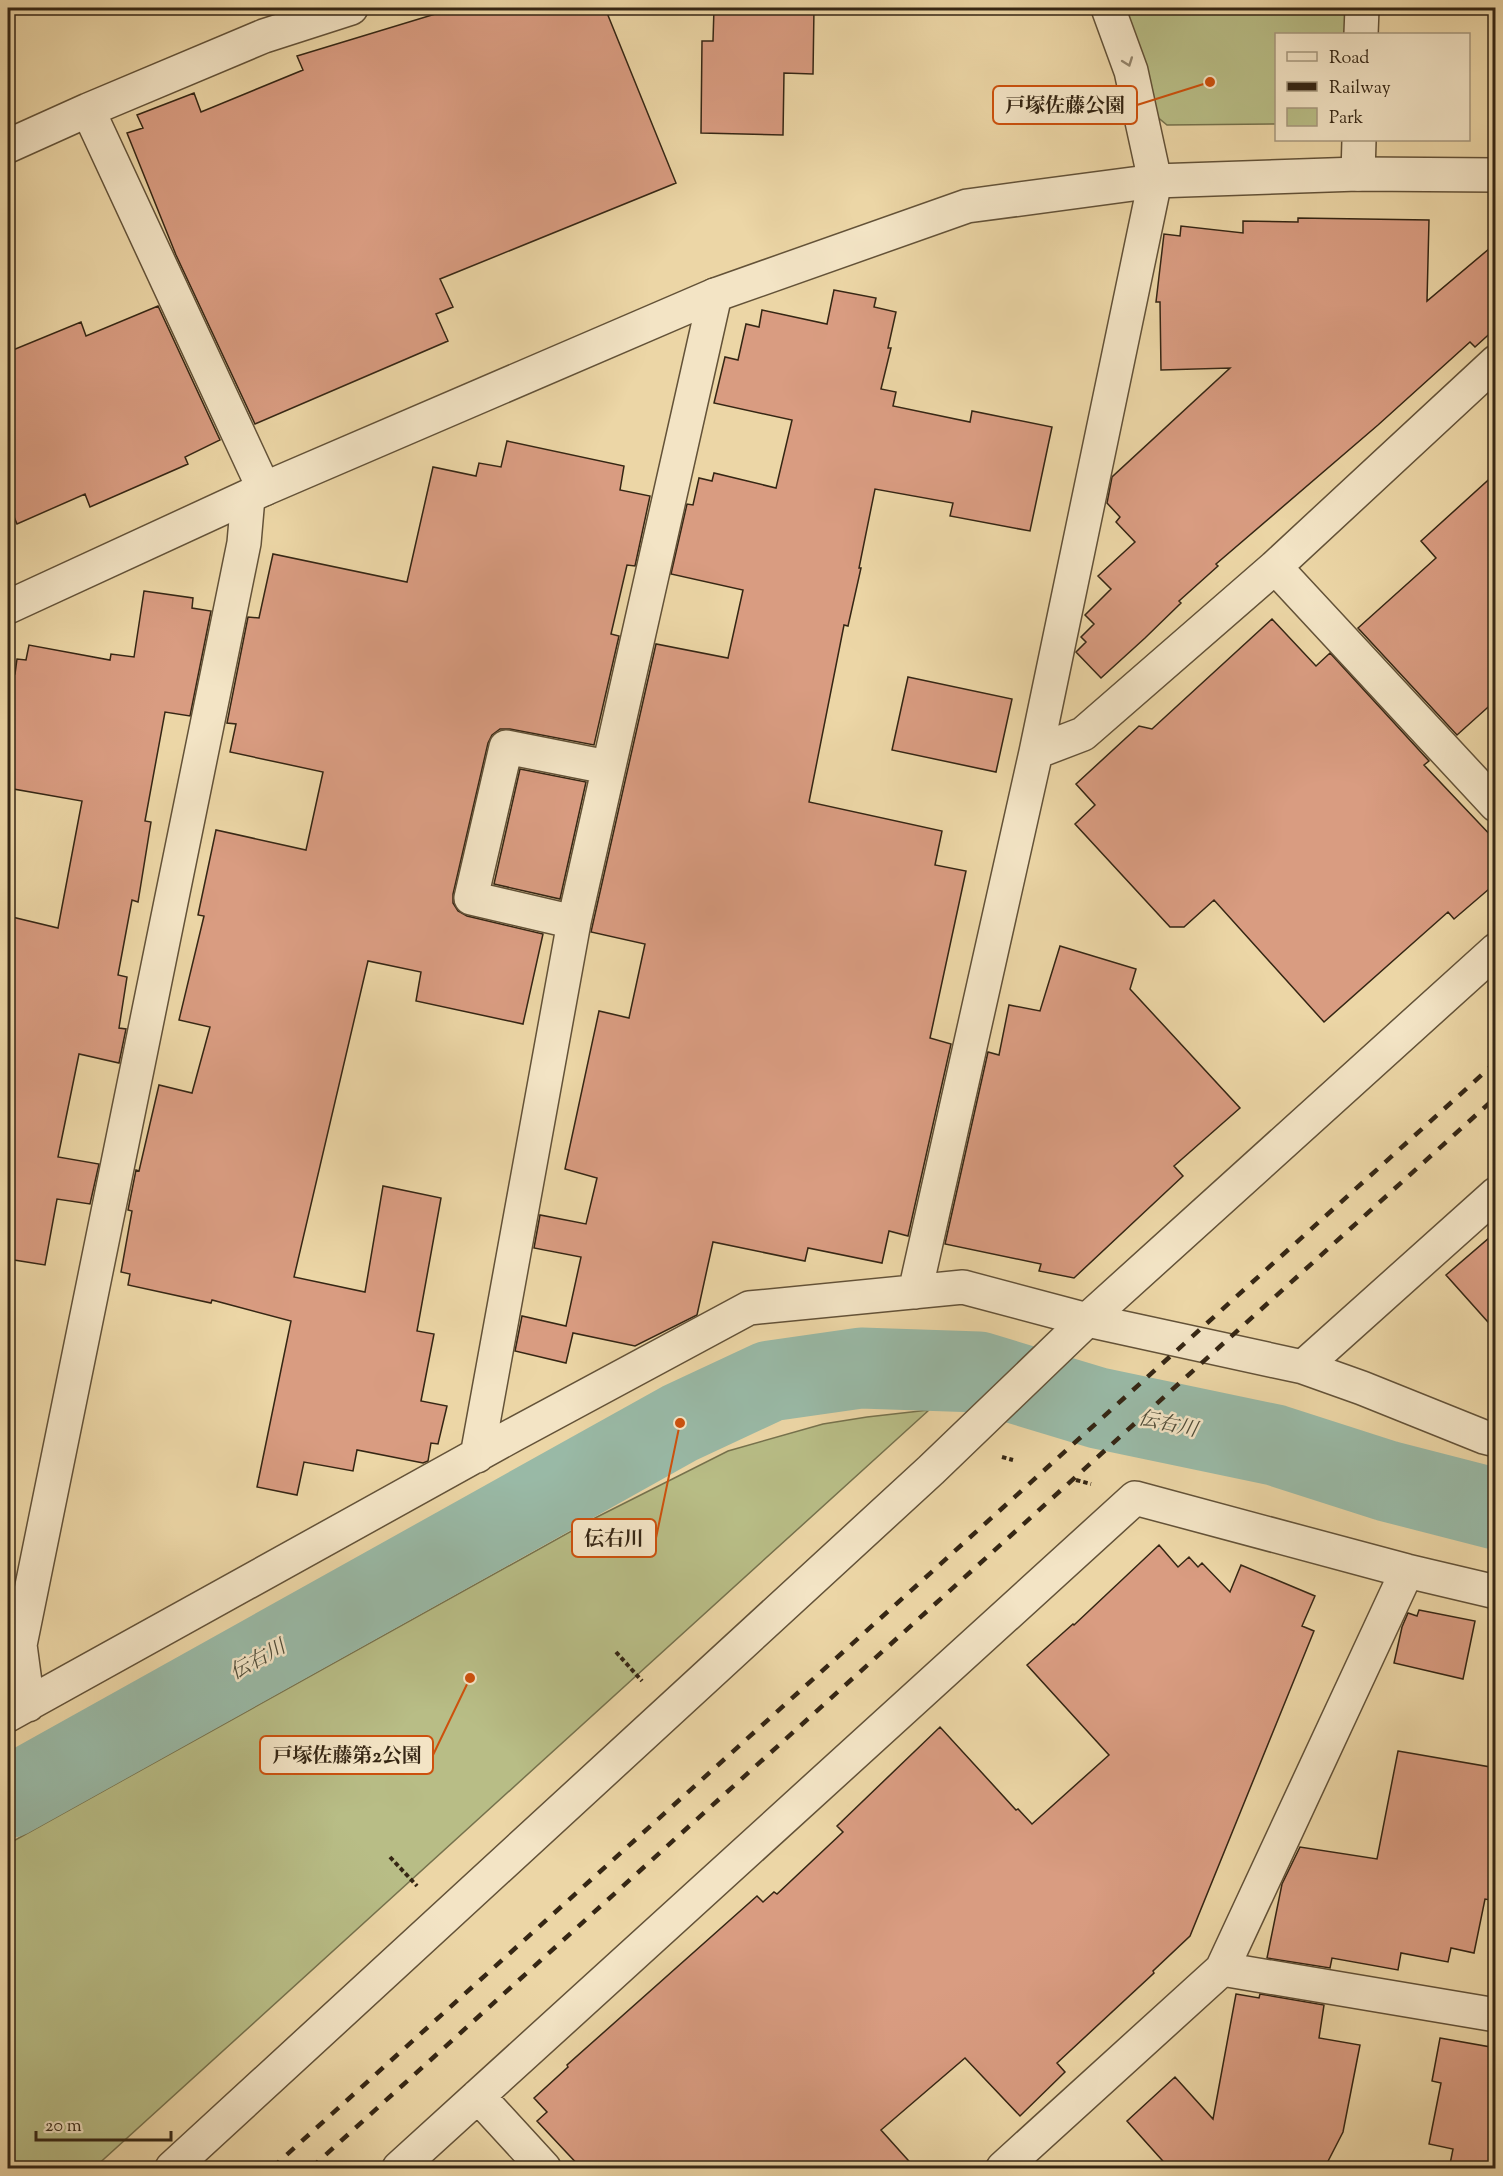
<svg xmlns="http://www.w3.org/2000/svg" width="1503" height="2176" font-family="'Sorts Mill Goudy','Noto Serif JP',serif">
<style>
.green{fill:#b8bd86;stroke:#76724d;stroke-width:1.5}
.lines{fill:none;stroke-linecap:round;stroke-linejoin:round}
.stream{stroke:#717e6c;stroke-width:14}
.river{stroke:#99b9a6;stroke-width:81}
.building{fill:#d99c81;stroke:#352614;stroke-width:1.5}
.minor-casing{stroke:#635238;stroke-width:36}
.tertiary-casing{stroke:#635238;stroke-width:36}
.path{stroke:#352614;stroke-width:4;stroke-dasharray:4.5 3;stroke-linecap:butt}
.minor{stroke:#f3e4c5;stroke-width:33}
.tertiary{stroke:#f3e4c5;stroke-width:33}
.rail{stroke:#352614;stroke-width:4.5;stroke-dasharray:10 10;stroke-linecap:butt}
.oneway{stroke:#94856c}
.labels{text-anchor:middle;stroke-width:5;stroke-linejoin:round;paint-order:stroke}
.water-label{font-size:20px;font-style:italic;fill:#4e4b38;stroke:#f3e4c5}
.leader{fill:none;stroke:#cd510d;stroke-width:2}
.callout-dot{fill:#cd510d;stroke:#f3e4c5;stroke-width:2}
.callout{fill:#f3e4c5;stroke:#cd510d;stroke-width:2}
.callout-label{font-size:20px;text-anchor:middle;font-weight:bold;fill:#352614}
</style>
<rect width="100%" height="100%" fill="#ecd6a6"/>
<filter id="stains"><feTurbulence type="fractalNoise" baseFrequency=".00333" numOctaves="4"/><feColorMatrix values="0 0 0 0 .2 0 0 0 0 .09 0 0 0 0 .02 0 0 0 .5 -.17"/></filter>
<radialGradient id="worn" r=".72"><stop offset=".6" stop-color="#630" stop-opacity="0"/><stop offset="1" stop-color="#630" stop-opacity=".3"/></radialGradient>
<path class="green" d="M1121,8h228v26h-73v90l-109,1 -12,-10z
M929,1410l-835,758h-86v-324l587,-326 133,-67 95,-27 44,-7z"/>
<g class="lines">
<path class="stream" d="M30,1786l11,25"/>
<path class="river" d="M8,1798l672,-375 90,-42 91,-13 118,4 119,36 177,37 112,36 109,28"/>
</g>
<path class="building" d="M455,8h150l71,175 -236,96 13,28 -17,7 12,27 -193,83 -79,-169 -49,-122 16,-5 -6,-13 57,-22 7,19 102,-42 -6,-14z
M714,8h100l-1,66 -29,-1 -1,62 -82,-2 1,-92h11z
M1298,218l131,2 -2,81 69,-58v85l-21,19 -5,-5 -92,83 -162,139 2,2 -39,35 2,2 -36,35 -44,40 -25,-26 10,-10 -5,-5 13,-13 -9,-9 26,-26 -13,-13 37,-34 -19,-20 4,-5 -13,-14 5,-26 118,-109 -69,2 -1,-68h-4l8,-68 16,2 1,-10 62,7v-12l55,1z
M834,290l42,8 -2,9 22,5 -8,36h3l-10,41 15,3 -3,14 77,16 2,-11 80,16 -22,104 -80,-15 3,-13 -78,-14 -16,79h2l-13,58 -4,-1 -35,177 133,29 -7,34 31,6 -36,167 21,6 -43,192 -19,-5 -7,32 -74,-15 -3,13 -92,-19 -16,73 -62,31 -62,-13 -7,30 -51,-12 7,-35 44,10 15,-69 -47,-9 6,-33 46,9 11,-46 -32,-9 34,-158 30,7 16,-74 -54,-12 65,-288 72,14 15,-68 -72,-16 16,-70 6,1 6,-27 13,3 2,-8 62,15 16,-68 -78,-17 11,-46 13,3 8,-36 13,3 3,-17 65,14z
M158,306l62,134 -35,17 3,7 -98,43 -5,-13 -68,30 -9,-22v-150l73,-30 5,14z
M507,441l117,25 -4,24 30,6 -15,70 -8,-1 -16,69 8,2 -25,109 -84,-16h-10l-8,6 -4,8 -35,151v9l5,8 9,5 76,18 -20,90 -107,-23 5,-29 -53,-11 -74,316 71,15 18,-106 58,12 -24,133 17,3 -13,67 26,5 -9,38 -7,-1 -3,18 -5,2 -66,-13 -4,21 -49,-9 -7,33 -40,-8 34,-166 -79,-21 -1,3 -83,-18 2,-11 -9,-2 11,-61 -4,-1 8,-40 3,1 20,-86 33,8 18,-66 -31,-7 25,-104 -6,-1 18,-85 90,20 17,-78 -93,-20 6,-28 -9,-1 21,-106 11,1 14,-64 134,28 26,-115 43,9 3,-13 22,4z
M1496,473v227l-39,35 -99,-107 78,-70 -15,-17z
M144,591l49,7 -1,10 19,3 -21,105 -25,-4 -20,109 6,1 -13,80 -6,-2 -14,75 9,2 -8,51 7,1 -7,34 -40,-9 -21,103 41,7 -9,40 -33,-5 -12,66 -37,-6v-343l50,12 24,-127 -74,-13v-115l7,1 2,-15 9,1 3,-15 81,15 1,-6 23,3z
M1272,619l44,47 14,-13 99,108 -5,4 72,76v42l-42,36 -6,-7 -124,110 -110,-122 -30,27h-14l-95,-103 20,-19 -19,-21 63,-58 13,3z
M908,677l104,22 -16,73 -104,-22z
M520,769l66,13 -26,117 -66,-15z
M1060,946l76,23 -6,20 110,119 -66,58 9,10 -109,102 -35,-7 2,-7 -96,-20 43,-192 11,3 10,-50 31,6z
M1496,1232v99l-50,-56z
M1159,1545l19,22 11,-10 9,10 4,-4 28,29 11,-27 74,31 -13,30 12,5 -124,305 -37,35 1,2 -97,90 8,9 -45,44 -55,-58 -84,72 35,39h-334l-45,-48 10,-9 -13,-14 34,-31 -1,-2 190,-169 6,6 11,-10 3,2 66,-62 -6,-6 103,-99 76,83 2,-1 14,15 77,-69 -82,-90 46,-41 1,1z
M1419,1610l56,11 -12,58 -69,-16 8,-36 6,-14 9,3z
M1398,1751l98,17v133l-11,-2 -11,54 -23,-5 -3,14 -47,-9 -3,17 -66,-12 -2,10 -63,-10 15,-74 18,-37 77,12z
M1236,1994l23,4 1,-4 64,11 -5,33 41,7 -17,87 -19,37h-154l-43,-48 48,-44 38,42z
M1440,2038l56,10v121h-47l4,-20 -24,-5 12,-61 -9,-2z"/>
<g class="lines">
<g class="minor-casing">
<path id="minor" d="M1361,34l1,-26
M88,110l176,379
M8,146l80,-36 176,-74 87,-28
M1358,174l1,-34
M1275,567l221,238
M1036,752l47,-18 192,-167 221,-205
M574,922l-103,-24 35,-151 101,20
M915,1292l121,-540 119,-571 -24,-110 -23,-63
M1303,1367l193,-173
M477,1456l97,-534 141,-627
M28,1705l-8,-60 224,-1102 4,-46
M8,1715l505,-280 236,-127 214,-21 124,33 216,47 59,21 122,49 12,3
M1222,1969l274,46
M478,2096l66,72
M399,2168l736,-670 272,73 89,21
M1003,2168l219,-199 185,-398"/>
</g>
<g class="tertiary-casing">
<path id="tertiary" d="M8,607l256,-118 451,-194 252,-89 188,-25 203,-7 138,1
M172,2168l759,-698 156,-150 409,-370"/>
</g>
<path class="path" d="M1002,1457l11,3
M1076,1480l15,4
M616,1652l26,29
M390,1857l27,29"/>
<use href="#minor" class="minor"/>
<use href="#tertiary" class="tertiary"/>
<path class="rail" d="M272,2168l1224,-1106
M311,2168l1185,-1071"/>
</g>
<defs><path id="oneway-chevron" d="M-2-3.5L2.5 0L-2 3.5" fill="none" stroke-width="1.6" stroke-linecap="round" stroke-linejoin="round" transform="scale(1.5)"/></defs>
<use class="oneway" href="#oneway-chevron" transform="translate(1128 62) rotate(70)"/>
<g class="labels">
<g class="water-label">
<text transform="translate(1168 1423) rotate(12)" y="7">伝右川</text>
<text transform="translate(257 1659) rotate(-29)" y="7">伝右川</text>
</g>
</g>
<path class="leader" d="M1210 82L1137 105M680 1423L656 1538M470 1678L433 1755"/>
<g class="callout-dot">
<circle cx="1210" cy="82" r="6"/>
<circle cx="680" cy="1423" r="6"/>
<circle cx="470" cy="1678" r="6"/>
</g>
<g class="callout">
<rect x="993" y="86" width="144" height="38" rx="6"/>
<rect x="572" y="1519" width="84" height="38" rx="6"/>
<rect x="260" y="1736" width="173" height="38" rx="6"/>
</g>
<g class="callout-label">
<text x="1065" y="112">戸塚佐藤公園</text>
<text x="614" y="1545">伝右川</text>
<text x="347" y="1762">戸塚佐藤第2公園</text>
</g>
<rect width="1503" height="2176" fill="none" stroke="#ecd6a6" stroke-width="30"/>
<rect x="9" y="9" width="1485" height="2158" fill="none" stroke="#352614" stroke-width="3"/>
<rect x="15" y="15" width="1473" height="2146" fill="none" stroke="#352614" stroke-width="1.5"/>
<rect x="1275" y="33" width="195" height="108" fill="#f3e4c5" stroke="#a7987e" stroke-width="1.5"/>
<rect x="1287" y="52" width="30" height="9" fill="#f3e4c5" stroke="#a7987e" stroke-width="1.5"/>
<text x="1329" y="63" font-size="18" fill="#352614">Road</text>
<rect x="1287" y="82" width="30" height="9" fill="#352614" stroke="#a7987e" stroke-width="1.5"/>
<text x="1329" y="93" font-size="18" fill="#352614">Railway</text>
<rect x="1287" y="108" width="30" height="18" fill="#b8bd86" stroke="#a7987e" stroke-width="1.5"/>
<text x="1329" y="123" font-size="18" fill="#352614">Park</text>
<path d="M36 2131v9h135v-9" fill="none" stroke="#352614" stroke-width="3"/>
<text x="45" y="2131" font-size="18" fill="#352614" stroke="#f3e4c5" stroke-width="4.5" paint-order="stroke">20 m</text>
<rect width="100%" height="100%" filter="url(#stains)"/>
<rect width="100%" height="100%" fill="url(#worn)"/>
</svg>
